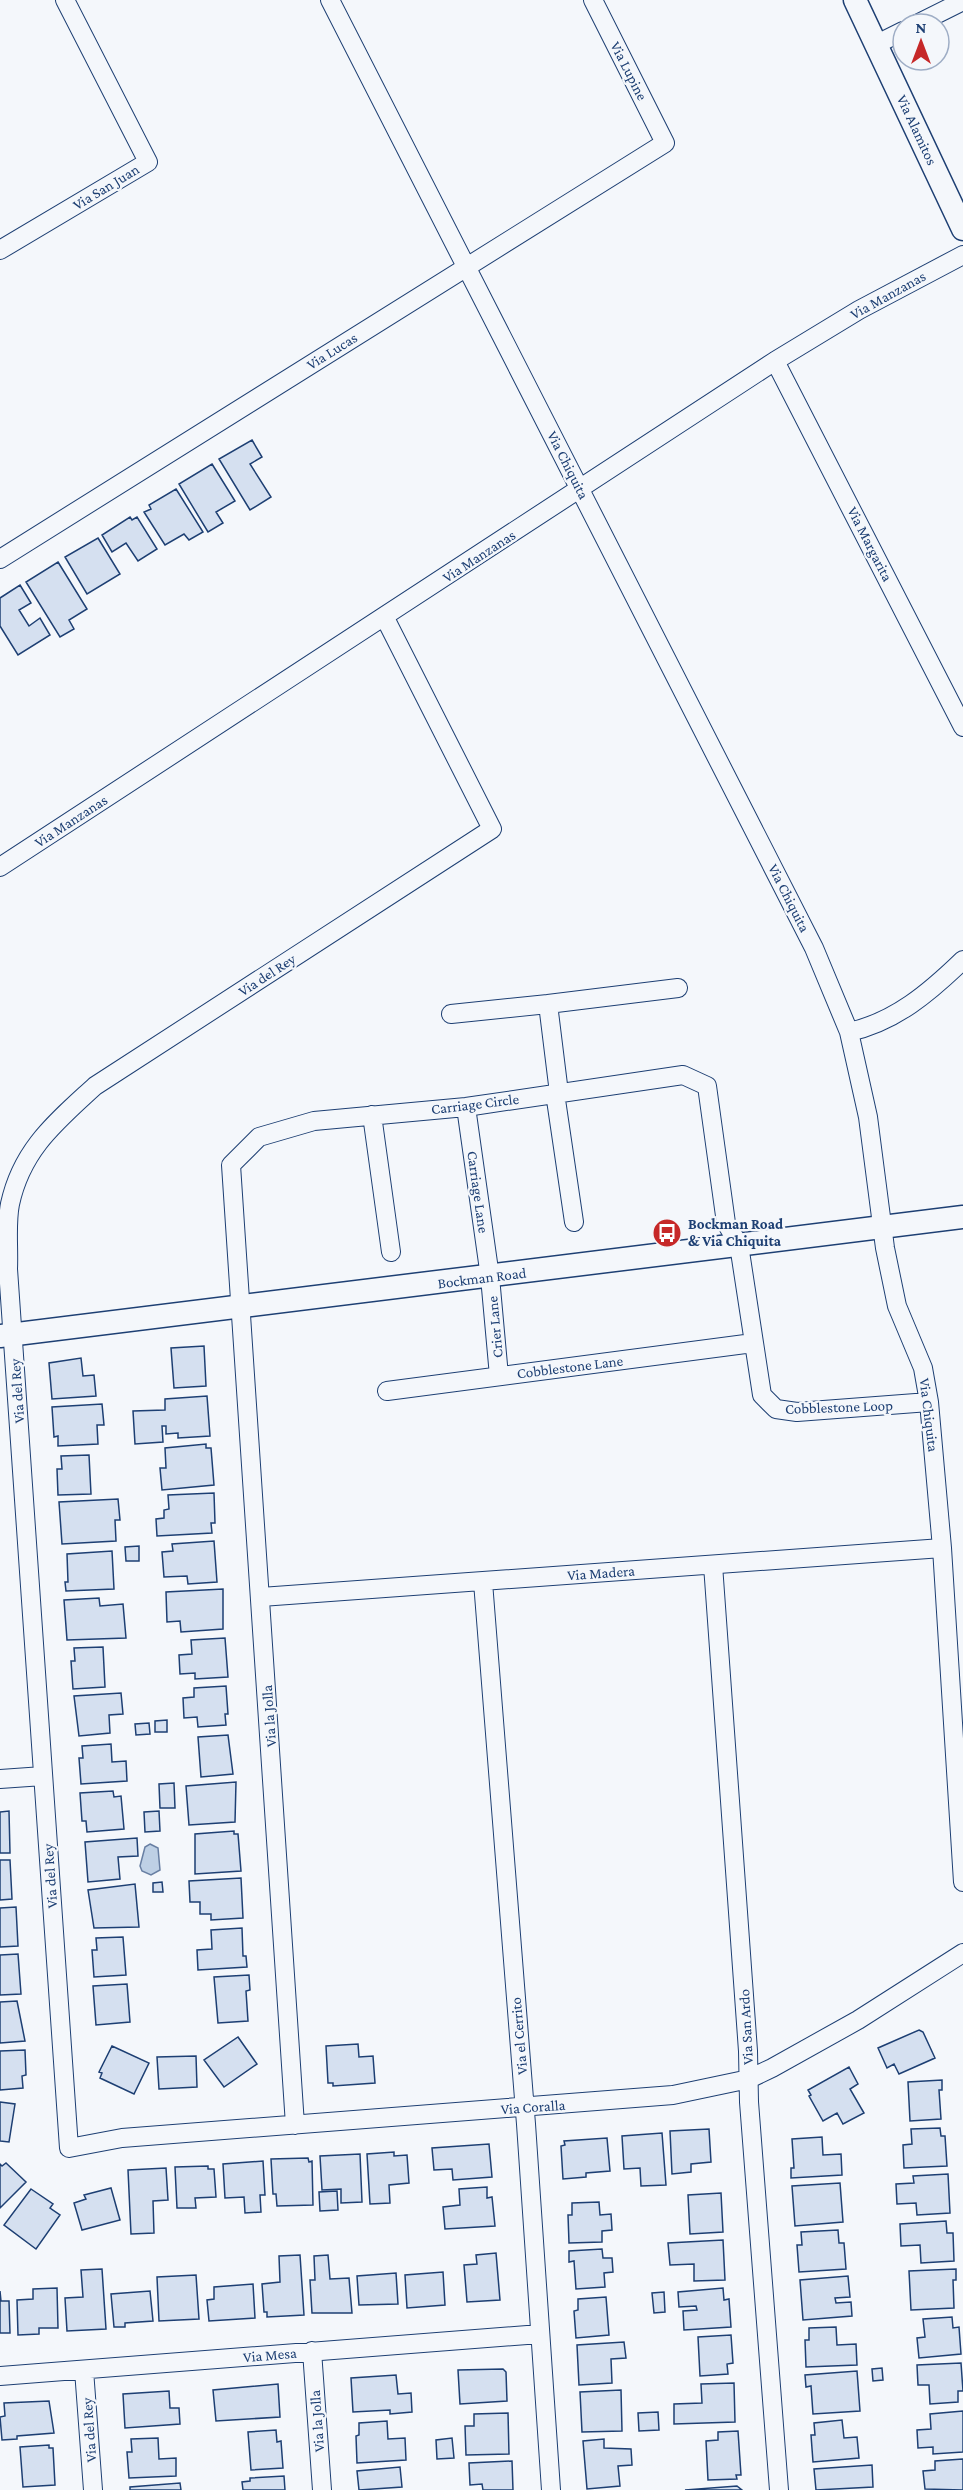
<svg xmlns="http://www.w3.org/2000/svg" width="963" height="2490" font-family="'Crimson Pro',serif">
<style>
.water{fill:#bed0e5;stroke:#687fa3;stroke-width:1.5}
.building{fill:#d5e0f0;stroke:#1d3f73;stroke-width:1.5}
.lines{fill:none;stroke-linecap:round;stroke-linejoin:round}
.minor-casing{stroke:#1d3f73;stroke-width:20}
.tertiary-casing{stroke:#1d3f73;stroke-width:25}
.minor{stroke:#f4f7fb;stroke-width:18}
.tertiary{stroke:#f4f7fb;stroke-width:22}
.labels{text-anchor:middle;stroke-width:4.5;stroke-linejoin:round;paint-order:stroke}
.street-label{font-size:15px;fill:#1d3f73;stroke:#f4f7fb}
.poi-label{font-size:15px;font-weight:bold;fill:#1d3f73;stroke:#f4f7fb;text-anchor:start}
</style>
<rect width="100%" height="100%" fill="#f4f7fb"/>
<path class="water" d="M150,1844l8,4 2,22 -9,5 -9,-4 -2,-5 5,-19z"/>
<path class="building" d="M252,440l10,17 -12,7 21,33 -21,13 -31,-51z
M212,464l23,37 -19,11 7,11 -15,9 -29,-48z
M176,489l27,43 -14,8 -5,-6 -19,11 -21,-33 7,-3 -2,-4z
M130,517l2,3 5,-3 20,32 -19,12 -12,-18 -14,9 -10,-17z
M98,538l22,36 -33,20 -22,-37z
M58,562l29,47 -18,11 5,9 -14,8 -34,-55z
M20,585l11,18 -12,7 10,16 11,-8 10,17 -32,20 -18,-29v-28z
M204,1346l2,40 -32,2 -3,-40z
M81,1358l2,18 11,-1 2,21 -44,3 -3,-36z
M207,1396l3,40 -32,2v-5l-12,1v-8h-4l1,16 -28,2 -2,-33 32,-1v-11z
M102,1404l2,21h-7l1,19 -40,2v-10l-4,1 -2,-30z
M206,1444v4h5l3,37 -52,5 -2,-22h6l-1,-20z
M89,1455l2,39 -33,1 -1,-26h5l-1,-13z
M214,1493l1,30h-4l1,10 -55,3 -1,-17 8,-1v-8l5,-1 -1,-14z
M118,1499l2,21h-5l1,21 -54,3 -3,-42z
M214,1541l3,41 -29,2 -1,-8 -23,1 -2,-25 11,-1 -1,-7z
M139,1546v15h-13l-1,-14z
M112,1551l2,38 -48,2 -1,-9h3l-1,-28z
M223,1589v40l-42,3 -1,-11 -13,1 -1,-30z
M99,1598l1,8 23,-2 3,34 -59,2 -3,-40z
M225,1638l3,39 -33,2v-6l-15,1 -1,-19 13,-1 -1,-14z
M103,1647l2,40 -32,2 -2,-28h4l-1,-13z
M226,1686l2,28h-3l1,11 -28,2 -1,-10 -13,1 -1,-20 11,-1v-9z
M121,1693l2,21 -14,1 1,18 -31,3 -5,-40z
M167,1720v12h-12v-11z
M149,1723l1,11 -14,1 -1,-11z
M228,1735l5,39 -32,3 -3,-40z
M111,1744l1,18 14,-1 1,20 -46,3 -2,-26h4l-1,-12z
M236,1782l-1,40 -46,3 -3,-39z
M174,1783l1,25h-15l-1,-24z
M113,1791l1,6 7,-1 3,33 -37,3 -1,-11h-4l-2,-28z
M9,1811l1,42h-10v-41z
M159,1811l1,20 -15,1 -1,-20z
M234,1831v3h4l3,37 -46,3v-40z
M137,1838l1,18 -20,1 2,22 -32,3 -3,-40z
M0,1860h10l2,39 -12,1z
M241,1878l2,40 -32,2v-6h-11v-12h-10l-1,-21z
M162,1882l1,10h-10v-9z
M135,1884l4,43 -45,1 -6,-38z
M16,1907l2,39 -18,1v-39z
M242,1928l1,28h3l1,11 -49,3 -1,-20 15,-1 -1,-19z
M123,1937l3,38 -32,2 -2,-27h5l-1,-12z
M18,1954l3,40 -21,1v-40z
M249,1975l1,15 -4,1 2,30 -30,2 -4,-46z
M127,1984l3,38 -34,3 -3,-39z
M17,2001l8,40 -25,2v-41z
M919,2030l4,2 12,26 -36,16 -5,-10 -7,4 -9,-20z
M238,2037l19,27 -33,23 -20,-27z
M358,2044l1,13 14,-1 2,27 -42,3v-3h-5l-2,-37z
M112,2046l37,17 -15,31 -34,-16 2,-5 -3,-1z
M25,2050l1,25 -4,1 1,12 -23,2v-39z
M196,2056l1,31 -38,2 -2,-32z
M849,2067l9,17 -8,5 14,24 -21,11 -6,-11 -14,8 -14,-25 2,-1 -3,-5z
M942,2080v10h-3l2,29 -31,2 -2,-39z
M0,2102l15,2 -6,38 -9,-1z
M940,2128l1,8h4l2,30 -43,2 -1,-23 9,-1 -1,-15z
M709,2129l2,33 -20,2v8l-19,2 -2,-43z
M662,2133l4,52 -25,1 -1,-18 -16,1 -2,-33z
M822,2137l1,18 18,-1 1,21 -51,3v-10h3l-2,-29z
M607,2138l3,33 -24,2v4l-23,2 -2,-33 4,-1 -1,-4z
M489,2144l3,33 -39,3 -1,-11 -18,1 -2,-22z
M394,2152v4l13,-1 2,28 -20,2 1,18 -20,1 -3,-50z
M360,2154l2,48 -21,1v-14l-19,1 -2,-34z
M308,2158l1,4 3,-1 1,44 -36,1 -1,-12h-3l-2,-35z
M263,2161l2,34h-5l1,17 -16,1 -1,-16 -19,1 -2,-34z
M6,2163l20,19 -26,26v-44l2,2z
M208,2166v3h6l2,28 -21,1 1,10h-19l-2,-41z
M166,2168l2,32 -15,1 1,32 -23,1 -3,-64z
M948,2174l2,39 -33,2 -1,-12 -19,1 -1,-20 18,-1 -1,-7z
M840,2183l3,39 -48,4 -3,-40z
M487,2187v11l5,-1 3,29 -50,3 -2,-22 17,-2 -1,-16z
M111,2188l9,32 -38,10 -8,-27 12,-4 -2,-4z
M31,2189l22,15 -3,4 10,7 -24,34 -32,-24z
M337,2191l1,19 -18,1 -1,-19z
M721,2193l2,39 -33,2 -2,-39z
M599,2202l1,13 11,-1 1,16 -10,1v11l-33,1 -1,-28h4v-12z
M946,2221l1,12h6l1,28 -33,2 -1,-18 -19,1 -1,-22z
M838,2230l1,13h5l2,26 -47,3 -2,-27h5l-1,-13z
M723,2240l2,40 -31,1v-17l-24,1 -2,-22z
M602,2249l1,9h9l1,14 -9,1 1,14 -29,2 -2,-28 -5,1v-11z
M496,2253l4,47 -33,2 -3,-37 13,-1 -1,-9z
M300,2255l4,60 -37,2v-5h-3l-2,-28 18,-2 -1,-26z
M328,2255l2,24 19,-1 3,35h-40l-2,-33h5l-1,-24z
M102,2269l4,60 -39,2 -2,-33 18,-1 -2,-27z
M956,2269v11h-3l1,28 -43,2 -2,-39z
M443,2272l2,33 -38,3 -2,-33z
M396,2273l2,31 -39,1 -2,-29z
M196,2275l3,44 -40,2 -2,-44z
M848,2276l2,21 -15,1 1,5 15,-1 1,14 -49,4 -3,-40z
M253,2284l2,34 -46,3 -2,-21 7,-1v-12z
M57,2288l1,40h-19v6l-21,1 -1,-35 16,-1v-10z
M723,2288l1,12 5,-1 2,28 -47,3 -1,-19 14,-1 -1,-4 -17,1 -1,-15z
M0,2291l1,10h8l1,32h-10z
M150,2291l3,30 -28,2v4h-11l-3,-33z
M664,2292l1,20 -11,1 -2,-20z
M606,2297l3,38 -33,3 -2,-27 4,-1v-11z
M952,2317l1,11 6,-1 2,27 -42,4 -2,-20 8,-1 -2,-18z
M836,2327l1,18 19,-1 1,21 -51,2 -1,-27h4v-12z
M731,2335l2,28 -6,1 1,10 -28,2 -2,-39z
M624,2342l2,16 -15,1 1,24 -33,2 -2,-40z
M961,2363l2,28h-5v11l-28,2 -1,-19h-11l-1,-20z
M882,2368l1,12 -10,1 -1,-12z
M503,2369l3,3 1,29 -47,3 -2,-34z
M857,2371l3,40 -47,3 -2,-28 -5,1 -1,-12z
M396,2375l2,19 13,-1 1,19 -22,2v-4l-37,2 -2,-34z
M734,2383l1,39 -61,2v-20l28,-1 -1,-19z
M278,2384l2,33 -64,4 -3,-31z
M621,2390l1,41 -40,1 -2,-40z
M169,2391l1,17h9l1,16 -55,4 -2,-34z
M49,2401l5,32 -37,3v3l-15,1 -2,-23 5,-1 -1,-13z
M963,2411v41l-30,2v-7l-15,1 -1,-18 14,-1 -1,-15z
M658,2412l1,18 -20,1 -1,-18z
M508,2413l1,41 -43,1 -1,-29h9v-12z
M842,2420l2,18 13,-1 2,21 -46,4 -2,-27h4l-1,-12z
M387,2421l1,18 17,-1 1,22 -49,3 -1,-27 3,-1v-12z
M276,2430l1,12 4,-1 2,27 -32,2 -3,-38z
M738,2431l3,44h-5l1,4 -29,1 -2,-39 12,-1v-8z
M158,2438l1,21 17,-1v18l-47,2 -2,-26h5l-1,-13z
M452,2438l2,20 -17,1 -1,-19z
M604,2439v9l27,1 1,16 -14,1 2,20 -33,3 -4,-48z
M49,2445v3h4l2,37 -32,2 -3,-40z
M963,2459v31l-38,-1 -2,-18 12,-1v-9z
M512,2461l1,29h-30l-1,-6 -12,1 -1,-22z
M872,2465l1,22 -57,3 -2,-21z
M400,2467l2,20 -43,3 -2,-19z
M284,2476l1,14h-42l-1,-8 8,-1v-3z
M180,2483l1,7h-51v-3z
M737,2486l5,4h-57z"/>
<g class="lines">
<g class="minor-casing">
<path id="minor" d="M330,0l484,948 35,84 19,85 17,131 12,58 26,62 6,34 13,146 21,334
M917,24l46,-23
M877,44l26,-13
M0,250l148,-88 -83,-162
M775,361l188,366
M0,559l665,-416 -72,-143
M385,618l107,211 -397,257c-39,36 -73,63 -85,118 -4,20 -1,44 -2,65l61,879 53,-10 551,-43 76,-16 23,-11 86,-48 105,-67
M0,867l775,-506 84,-51 104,-55
M451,1014l97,-10
M849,1032c46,-10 81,-40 114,-72
M555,1093l19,129
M559,1093l-11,-89 130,-16
M466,1107l24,170 9,99
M372,1115l19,137
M387,1391l366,-48
M713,1565l35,486 1,51 30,388
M483,1582l43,542 25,366
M261,1597l681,-49
M0,1779l43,-3
M295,2125l-64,-960 28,-28 55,-16 152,-14 217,-32 24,11 19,137 13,22 23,150 14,14 21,3 132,-10
M312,2351l10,139
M84,2370l9,120
M0,2376l540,-42"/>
</g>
<g class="tertiary-casing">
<path id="tertiary" d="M855,0l108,229
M0,1336l963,-119"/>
</g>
<use href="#minor" class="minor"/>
<use href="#tertiary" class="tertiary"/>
</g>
<defs>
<g id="bus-disc" transform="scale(1.5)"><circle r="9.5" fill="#c62828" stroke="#f4f7fb"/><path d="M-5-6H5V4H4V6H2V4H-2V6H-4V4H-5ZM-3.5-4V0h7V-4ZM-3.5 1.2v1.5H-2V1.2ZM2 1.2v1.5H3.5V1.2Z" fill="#fff"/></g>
</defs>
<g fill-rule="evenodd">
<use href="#bus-disc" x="667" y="1233"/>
</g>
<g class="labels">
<g class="street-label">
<text transform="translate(629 71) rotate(63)" y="5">Via Lupine</text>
<text transform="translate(917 130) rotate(65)" y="5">Via Alamitos</text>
<text transform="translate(106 187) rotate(-31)" y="5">Via San Juan</text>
<text transform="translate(888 295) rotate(-29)" y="5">Via Manzanas</text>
<text transform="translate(332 351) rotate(-32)" y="5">Via Lucas</text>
<text transform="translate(568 465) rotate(63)" y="5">Via Chiquita</text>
<text transform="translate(870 544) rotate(63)" y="5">Via Margarita</text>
<text transform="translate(479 556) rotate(-33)" y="5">Via Manzanas</text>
<text transform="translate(71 821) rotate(-33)" y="5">Via Manzanas</text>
<text transform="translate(789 898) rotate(63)" y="5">Via Chiquita</text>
<text transform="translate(267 975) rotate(-33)" y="5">Via del Rey</text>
<text transform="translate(475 1104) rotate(-7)" y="5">Carriage Circle</text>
<text transform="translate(478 1192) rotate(82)" y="5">Carriage Lane</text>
<text transform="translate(482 1278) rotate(-7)" y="5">Bockman Road</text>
<text transform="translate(495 1327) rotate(-95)" y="5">Crier Lane</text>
<text transform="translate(570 1367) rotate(-7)" y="5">Cobblestone Lane</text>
<text transform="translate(17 1391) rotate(-94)" y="5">Via del Rey</text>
<text transform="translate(839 1407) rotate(-2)" y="5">Cobblestone Loop</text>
<text transform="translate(929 1415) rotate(83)" y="5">Via Chiquita</text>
<text transform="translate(601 1573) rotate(-4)" y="5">Via Madera</text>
<text transform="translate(269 1716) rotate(-94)" y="5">Via la Jolla</text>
<text transform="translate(50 1876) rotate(-94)" y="5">Via del Rey</text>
<text transform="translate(746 2027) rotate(-93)" y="5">Via San Ardo</text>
<text transform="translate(519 2036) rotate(-95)" y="5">Via el Cerrito</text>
<text transform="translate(533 2107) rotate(-4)" y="5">Via Coralla</text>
<text transform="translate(270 2355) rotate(-5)" y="5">Via Mesa</text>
<text transform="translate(317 2421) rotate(-94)" y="5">Via la Jolla</text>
<text transform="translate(89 2430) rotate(-94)" y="5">Via del Rey</text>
</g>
<g class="poi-label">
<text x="688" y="1229">Bockman Road<tspan x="688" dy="17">&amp; Via Chiquita</tspan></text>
</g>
</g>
<g transform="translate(921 42)"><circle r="28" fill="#f4f7fb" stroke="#9eadc5" stroke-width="1.5"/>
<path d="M0-4.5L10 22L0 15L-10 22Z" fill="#c62828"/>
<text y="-9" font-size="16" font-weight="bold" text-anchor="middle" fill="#1d3f73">N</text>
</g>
</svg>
